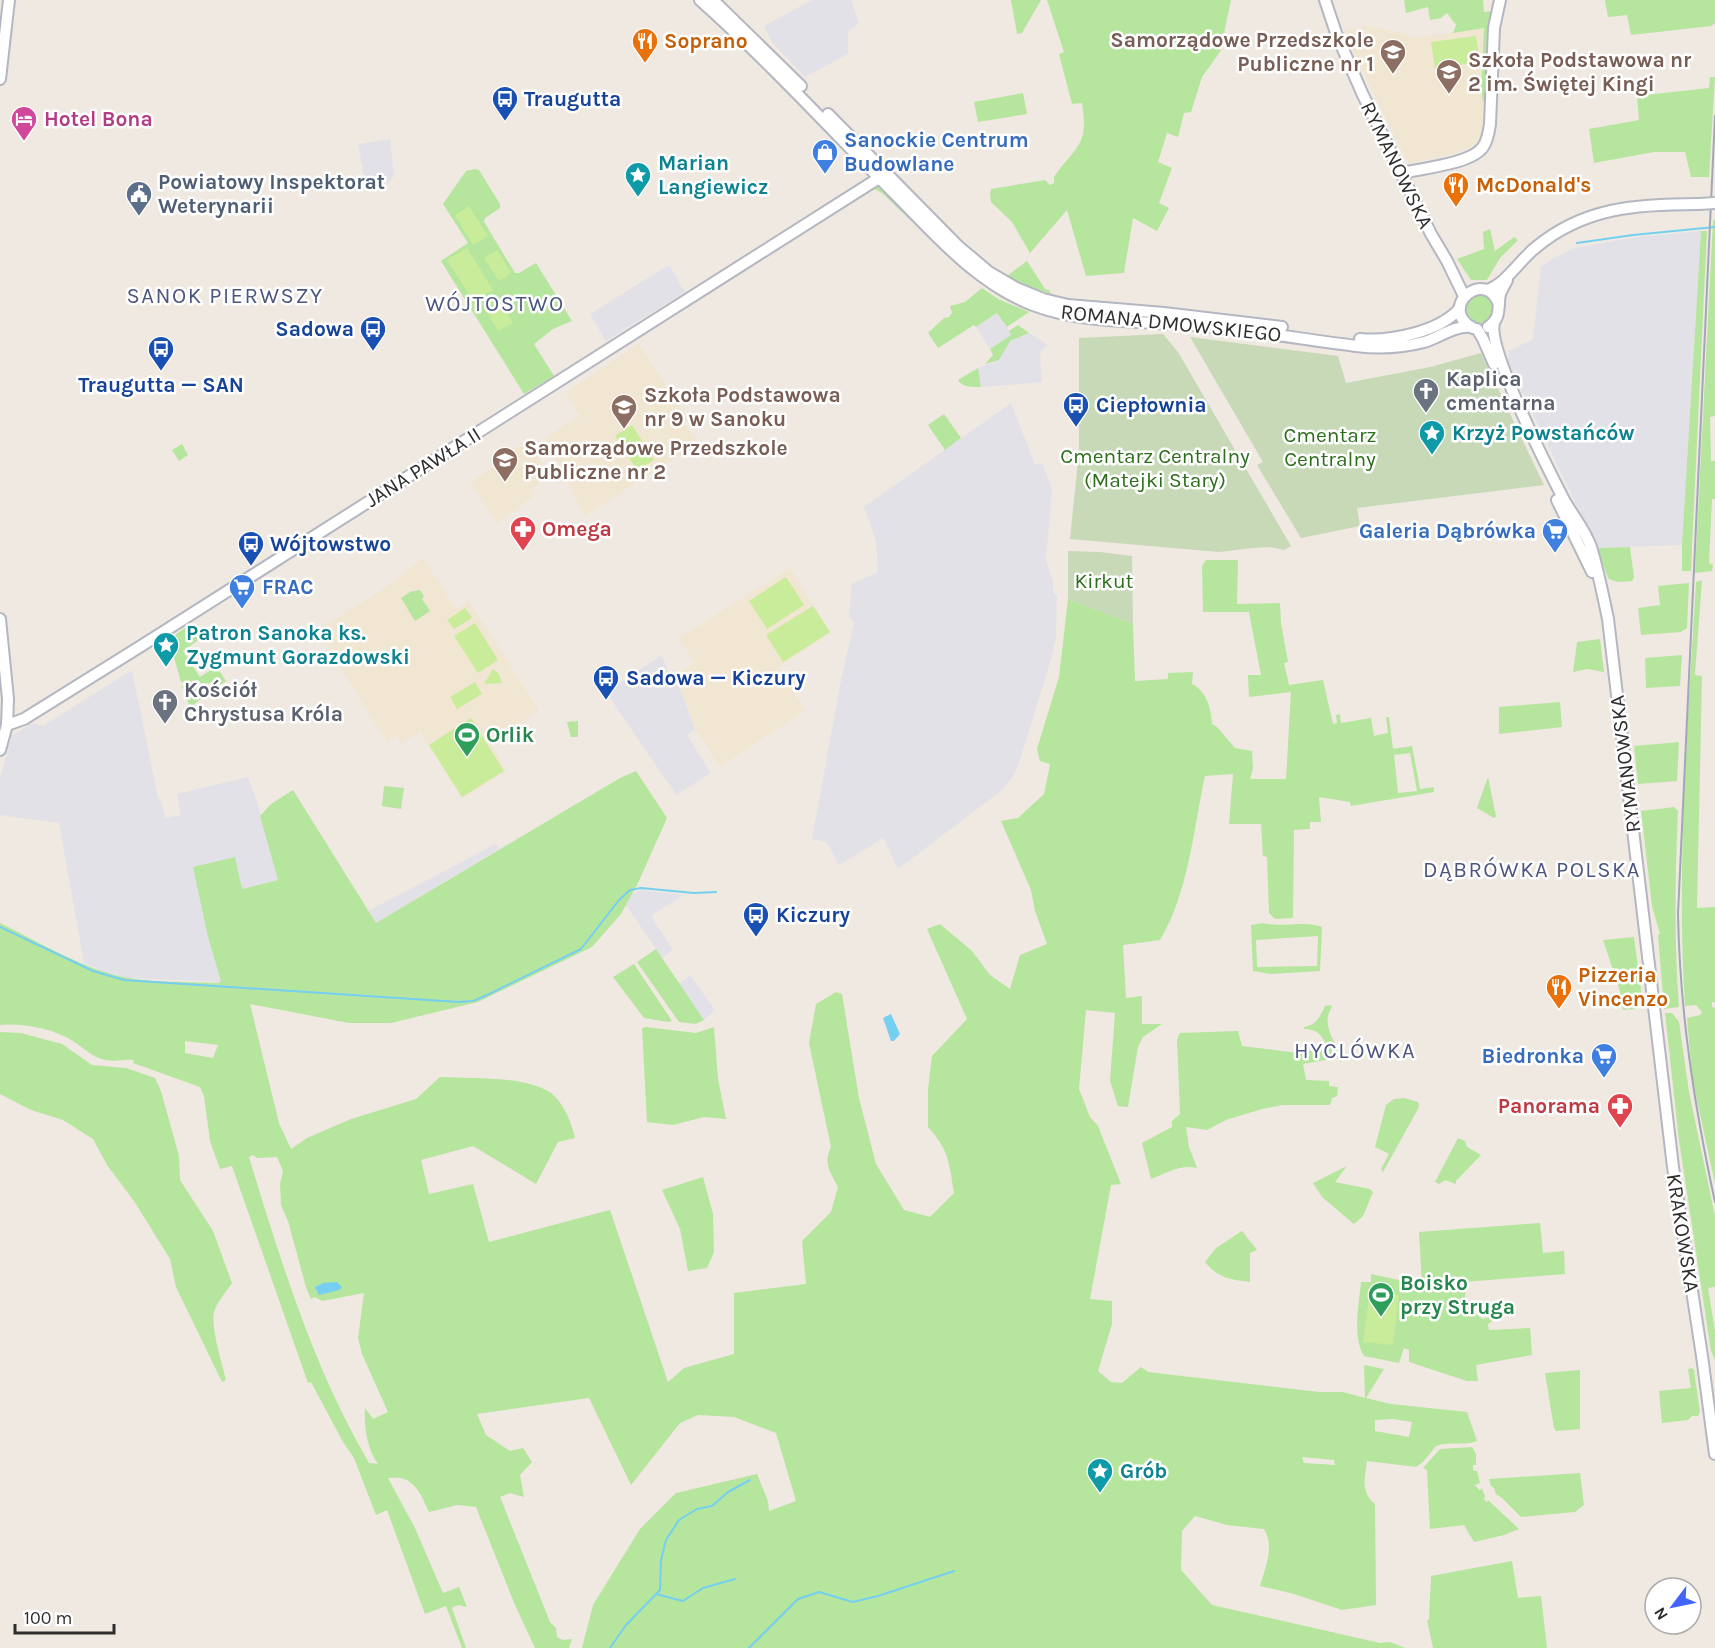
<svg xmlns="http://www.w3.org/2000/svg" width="1715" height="1648" font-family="Karla,sans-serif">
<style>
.industrial{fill:#e3e1e8}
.education{fill:#f0e6d1}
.green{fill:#b6e59e;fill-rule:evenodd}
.cemetery{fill:#c8d9b8}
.pitch{fill:#c9ec9a}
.water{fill:#75cff0}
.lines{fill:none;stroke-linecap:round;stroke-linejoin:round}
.stream{stroke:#75cff0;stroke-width:2}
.secondary-casing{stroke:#b4b7c1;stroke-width:14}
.secondary{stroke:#fff;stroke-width:10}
.rail{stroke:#a3a6b8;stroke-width:2}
.secondary-bridge-casing{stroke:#b4b7c1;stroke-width:14;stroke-linecap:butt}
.secondary-bridge{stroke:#fff;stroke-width:10}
.labels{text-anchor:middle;stroke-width:5;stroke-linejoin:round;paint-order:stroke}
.education-label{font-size:21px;font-weight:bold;fill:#785e54;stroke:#fff;text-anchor:start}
.food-label{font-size:21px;font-weight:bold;fill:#c56008;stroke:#fff;text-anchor:start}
.transit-label{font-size:21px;font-weight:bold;fill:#164399;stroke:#fff;text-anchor:start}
.hotel-label{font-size:21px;font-weight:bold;fill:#b23c85;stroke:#fff;text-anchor:start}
.shop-label{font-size:21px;font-weight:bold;fill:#366cbe;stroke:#fff;text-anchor:start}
.culture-label{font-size:21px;font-weight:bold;fill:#0d838f;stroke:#fff;text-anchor:start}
.street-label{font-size:21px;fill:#2e2e2e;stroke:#fff}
.service-label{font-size:21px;font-weight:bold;fill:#4e5e75;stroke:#fff;text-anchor:start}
.worship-label{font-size:21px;font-weight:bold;fill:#5b616d;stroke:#fff;text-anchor:start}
.park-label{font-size:21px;fill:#2c6e1b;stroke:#fff}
.health-label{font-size:21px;font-weight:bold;fill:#be3a42;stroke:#fff;text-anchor:start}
.leisure-label{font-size:21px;font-weight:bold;fill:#27864d;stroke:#fff;text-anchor:start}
.neighbourhood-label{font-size:22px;letter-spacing:1.5px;fill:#4d5680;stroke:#fff}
</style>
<rect width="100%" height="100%" fill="#efe9e1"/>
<path class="industrial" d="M812,0h39l8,23 -11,9v22l-43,23 -33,-35 -8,-16z
M390,139l4,37 -6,6 -22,5 -8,-43z
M1701,231l-19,314 -85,3 -89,-186 1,-11 24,-12 8,-72 11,-8 22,-11 64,-11z
M669,265l16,27 -79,49 -16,-27z
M998,313l14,22 -22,14 -14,-22z
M1029,333l19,12 -8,7 2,30 -61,5 -3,-19 21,-8 11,-19z
M1011,403l24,61 7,-1 10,26 -6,71 7,22v10l4,4 -1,41 -4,19 -32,104 -7,16 -12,15 -103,78 -15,-32 -9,7 -35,21 -13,-23 -14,-3 29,-159 13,-57 -5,-6 3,-33 26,-12 -2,-32 -12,-33z
M662,655l10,28 6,-1 17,47 -8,6 24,38 -35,22 -70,-103z
M132,670l26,128 4,5 3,15 16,-3 -4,-21 71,-17 10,28 20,75 -36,9 -48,-22 14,70 14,45 -94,-4 -21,-5 -23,-10 -25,-140 -59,-8v-37l12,-42 20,-13 11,3z
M496,844l3,5 -123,74 -8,-12z
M641,890l42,5 -32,21 22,34 -11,8 -36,-53 7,-12z
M690,975l25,35 -11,10 -25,-36z"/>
<path class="education" d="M1366,26l39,7 7,5 72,-10 -3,61 5,28 -8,27 -22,9 -45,10 -4,-2 -63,-128 2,-3z
M639,344l49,75 -4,3 14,21 -113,73 -40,-78 35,-22 -14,-24z
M528,441l22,34 -19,14 4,6 -38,28 -26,-41 32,-21 1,2 7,-4 -3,-6z
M423,558l33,51 13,-8 70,110 -50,30 18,29 -45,29 -42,-67 -19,11 -4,-7 -10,6 -70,-112 71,-44z
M790,568l41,65 -53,34 27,44 -85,56 -24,-38 -20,-54 19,-12 -16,-25z"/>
<path class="green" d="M1011,0h30l-19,33 -5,1z
M1047,0h184l-11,52 -18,25 -11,35 -7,1 -6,24 -11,-4 -9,29 14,6 -13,35 10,5 -12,23 -24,-13 -9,55 -38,3 -19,-66 -37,43 -18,-31 -21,-20 -1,-8 1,-5 54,-9 5,5 4,-2v-6c22,-32 35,-30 28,-74l-10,1 -13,-50 5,-2z
M1404,0h79l1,12 7,-1 1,-5h2l-7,45 -1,49 -3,2 -2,-13 3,-61 -31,5 3,-8 -9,-12 -6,5 -11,2 -2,-13 -22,6z
M1605,0h110v23l-4,3 -80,9 -4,-20 -19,2z
M1710,77h5l-6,100h-18l-6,-25h-31l-60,11 -5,-34 50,-9 -2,-24 72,-8z
M1023,93l4,21 -49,8 -4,-20z
M475,169l4,1 21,34v4l-15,10 -1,4 31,51h4l17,-10 36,58 -19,8 -19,15 20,32 -30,18 -83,-133 27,-18 -25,-39 23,-33z
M879,187l84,80 -1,2 -80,-76 -10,-5z
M1713,220h2v196l-5,1 1,44h4v38h-3l-3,64 4,2 -1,6 -17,2z
M1490,229l5,22 19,-14 4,3 -18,18 -13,22h-16l-14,-21 27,-10 -1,-17z
M1701,231h6l-15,316 -1,24h-9v-26z
M1027,261l18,28 4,1 2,4 -26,-9 -18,-9z
M967,271l63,37v3l-30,-14 -35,-25z
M982,288l16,11 31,13 -22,15 -10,-14 -21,14 -2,-2 -36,23 -10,-15 16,-15 5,-1 3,-4 -2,-7 15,-4z
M1465 309a15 15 0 1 1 30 0a15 15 0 1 1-30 0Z
M1018,325l11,8 -19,8 -11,19 -14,4 8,-9 -3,-6 21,-14 -2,-4z
M978,368l3,19c-7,0 -19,1 -23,-7z
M944,414l17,24 -16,12 -17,-25z
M182,444l6,11 -9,6 -7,-11z
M1630,547l4,30 -2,4c-9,1 -17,2 -24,-3l-11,-30z
M1206,560h32l-1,44 43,-1 1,20 7,39 -4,1 5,22 34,-5 10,44 4,-1 -1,-8 4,-1 1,9 30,-5 3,18 14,-3 -2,-16h3l4,32 19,-3 8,43 14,-2v5l-83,14 -1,-4 -31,-5 2,25h-11v7l-16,1 -1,88 -18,1 -6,-6 -2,-56 -4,-1 -2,-32h-32l4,-50 -28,2c-12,55 -16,115 -45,164l-37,5 3,53 16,-2v28h20l-19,13 -5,10 -10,60 -10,-1 -8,-25 5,-68 -29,-3 -7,79 11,28 8,9 23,58 -10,1 -21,114 22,2v23l-14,47 13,11 11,1 19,-16 7,5 171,20h24l22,6 -1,-33 20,4 -18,29 25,6 76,8 10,29c-13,5 -27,0 -41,5l-13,16 -7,5 -49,-6c-2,16 -7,31 8,43l1,101 -34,5 -48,-16 -34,-8c5,-18 15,-39 4,-57l-37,-4 -32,-9 -13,15 -1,39 31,35 168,38 10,-1 15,6h-823l11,-43 47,-76 36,-36 81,-19 11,27 1,10 27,-10 -20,-68 -42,-16 -36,-2 -18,8 -49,62 -42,-87 -112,16 9,21 24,16 13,-3 9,14 -12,13 4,22 -14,-4 -10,4 50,125 6,6 1,9 6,3 9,-1 -3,9h-34l-20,-43 -39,-98 -19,-2 -28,7c-9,-20 -16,-38 -41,-34l27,50 28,65 16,-6 8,20 -9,-2 -6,3 14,40h-4l-16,-42 -21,8 -38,-104 -11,5 -22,-57 -11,-16 -32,-60 -3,1 -76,-217 -12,3 -10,-28 -6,-45 -4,-9 -67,-24 1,-3c-9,-1 -20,2 -28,0 -13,-2 -22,-12 -33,-19 -19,-12 -50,-18 -73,-16v-102c35,17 71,39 108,50 34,11 74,8 110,10l3,-2 -13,-44 -15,-70 42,-10 7,32 36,-9 -18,-64 11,-12 22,-14 83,133 244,-145 16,-7 31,47 -29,65 -17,31 -29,33 -114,55 -87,21h-42l-99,-19 29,119 12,26 16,-11 44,-19 65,-20 24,-22c31,2 84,-2 111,16 13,10 21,31 24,45l-17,4 -22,42 -63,-38 -52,14 8,34 44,-10 16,58 121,-32 58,172 16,-14 50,-14v-61l72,-9 -4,-43 29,-29 7,-25c-8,-15 -15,-24 -7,-40l-22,-104 7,-39 20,-12 6,2 17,104 17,66 28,46 26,7 24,-24c-5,-31 -5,-43 -26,-66v-38l4,-33 35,-37 -40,-90 13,-5 32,27 18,24 20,14 10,-34 27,-11 -12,-33 -4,-21 -30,-69 17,-3 26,-24 6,-30 -10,-3 -3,-12 22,-72 9,-78 65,25 2,57 33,-2v-6l25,-1 -1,12c15,8 19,24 20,40l5,3 18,21 17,3 1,17 -3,11h36l5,-87 -42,5 -1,-22h13l-12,-63h-46l-1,-46zM1410,753l7,38 -19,2 -4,-38zM185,1041l33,4 -5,13 -28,-5zM253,1155l4,3 20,-1 6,14 -3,13 1,21 7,16 18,66 5,12 4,-2 7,4 42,-8 -6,45 4,16 26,58 -15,7 -8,-11c-1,19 2,41 13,56l-9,-1c-56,-96 -88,-201 -120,-306zM1393,1419l19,3 -3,15 -34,-6v-11zM1302,1457l32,3 1,5 -31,-2z
M1702,580l-7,95 7,1 -5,232 18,-1v95h-3v5l3,1v176l-23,-107 -5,-59 13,-3 2,-3 -6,-7 -11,1c-9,-141 3,-284 11,-424z
M1689,583l-2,45 -6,4 -40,3 -3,-27 22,-3 -2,-19z
M420,590l4,7 -2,2 8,12 -15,10 -14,-23 9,-6z
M188,626l9,11v4l-14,10 17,26 14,-9 4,1 8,12 -4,3 -41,-2 -12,-43z
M1600,639l4,33 -17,-3 -14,3 4,-30z
M1682,655l-2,31 -34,2 -1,-30z
M182,686l36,1 -28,20z
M1560,702l2,25 -63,7v-27z
M578,721v16h-7l-4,-15z
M1679,742l-2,39 -39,3 -4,-38z
M1488,777l8,39 -2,2 -17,-10z
M384,786l20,2 -3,21 -19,-3z
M1674,807l4,4c-3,66 -4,131 1,196l-15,2 -6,-74 2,-1 -8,-28 -11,-95z
M1263,923c19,5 41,-3 59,4l-2,44 -49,3 -18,-3 -2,-46zM1318,936l-1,30 -60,1 -1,-27z
M1634,937l8,61 -1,6 -5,5 -13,1 -3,-19 -17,-51z
M656,949l48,71 -8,4 -17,-2 -42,-60z
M634,964l38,57 -4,1 -24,-4 -31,-41z
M1330,1005l2,2c-12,17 3,35 11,51l-2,4 -4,-4 -34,6 3,16 23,1v5l9,1 -1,9 -5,2 -2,7h-48l-20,4 -36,11 -19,10 -21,-3 3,20 8,21c-17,-4 -30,5 -46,11l-9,-36 30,-16v-6l8,-7 -3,-75 3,-6 58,-2 4,15 56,7 29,-5c-4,-12 -9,-19 -23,-19v-2c12,-2 16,-10 21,-21z
M1665,1013h7l7,9 10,70 26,124v71l-7,1 7,43v29l-4,-9 -32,-211z
M646,1027l50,6 18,-6 4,52 8,40 -22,-2 -31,8 -26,-3 -5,-94z
M0,1032l21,1 41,11 30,21 34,3 29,10 6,13 18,65 1,24 33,51 19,52c-6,9 -15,19 -18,29 -3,18 8,50 12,68l-4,2 -46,-95 -6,-28 -36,-58 -27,-36 -14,-26 -30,-19 -32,-10 -31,-16z
M1404,1098l14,4 1,5 -36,65 -2,-3 8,-15 -14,-7 11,-42 8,-6z
M1458,1138l7,3 2,6 14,8 -25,26v3l-11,-4 -6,4 -4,-2z
M1347,1166l-12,16 35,7 3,3 -10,24 -9,8 -32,-27 -9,-14z
M703,1177l10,37 1,38 -7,16 -19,3 -8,-42 -18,-39z
M1540,1223l3,30 21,-2 1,23 -101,8c2,22 1,24 19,37l15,-5 1,3 -11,7 1,6 41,-2 2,27 -56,10 2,16h-11l-58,-19v-12l-5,-2 -5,15 -35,-7c-12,-18 -5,-53 -3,-74h10v-8l51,11 -3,-53z
M1242,1231l15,19 -7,3v29c-20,-3 -31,-3 -45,-20l11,-14z
M1692,1368l2,2 6,42 -2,4h-6l-4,4 -26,3 -3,-32 32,-3 -3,-19z
M1580,1370v59l-24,2 -2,-3 -9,-55z
M1472,1447l4,7v11h-3v5l4,1 3,12 -5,2 4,5 3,-1 3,7 -1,3 3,3 1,-2 31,29 -15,6 -30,7 -10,-17 -34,4 -3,-59 -4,-2 17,-19z
M1580,1473l4,32 -9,7 -54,5 -19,-19 -6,-4 -2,-6 -3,-2 -2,-7z
M1512,1561l6,37 23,-2 6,52h-114l-6,-28h2l2,-44z"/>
<path class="cemetery" d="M1163,334l15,18 113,194 -7,4 -14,-3 -17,1 -34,4 -149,-13 9,-88v-113z
M1190,337l148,19 8,27 84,-16 51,-14 63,132 -187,23 3,18 -59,12 -44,-73 6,-3z
M1068,551l32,1 32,4 1,68 -65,-25z"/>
<path class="pitch" d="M1476,36l4,26 -45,6 -4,-26z
M469,206l19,30 -15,9 -18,-30z
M467,248l26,42 -19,12 -27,-42z
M497,250l14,23 -12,8 -15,-23z
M502,305l11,18 -15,8 -10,-17z
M632,425l22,35 -17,10 -22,-34z
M786,577l18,28 -37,24 -18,-28z
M813,606l17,26 -47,30 -17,-27z
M465,608l7,10 -18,11 -7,-9z
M475,623l23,37 -20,13 -24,-37z
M493,669l6,5 3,9 -18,1z
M475,682l7,12 -25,15 -7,-12z
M471,718l33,53 -42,26 -33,-52z
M1370,1291l29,4 -6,50 -30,-3z"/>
<path class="water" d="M891,1014l9,20 -6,7h-3l-8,-23z
M337,1282l5,5 -3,3 -20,5 -4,-8 8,-4z"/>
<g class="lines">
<path class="stream" d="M1577,243l56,-8 82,-8
M0,927l93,44 31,9 334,22 15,-1 12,-5 96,-47 38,-49 11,-10 11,-2 53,5 22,-1
M656,1594l27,7 20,-13 32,-9
M610,1648l16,-23 34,-35 1,-30 5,-20 13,-20 18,-11 15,-3 16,-14 22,-12
M749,1648l49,-49 21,-7 34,10 25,-6 76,-25"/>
<g class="secondary-casing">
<path id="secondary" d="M700,0c67,60 127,125 190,189 43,43 84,93 143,116 50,19 109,16 161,20 55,5 108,14 162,21 24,3 45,2 68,-4 14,-4 31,-17 47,-15
M713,0l88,86
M1325,0l11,33 26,60 69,141 16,27 17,35
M0,79l9,-79
M828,114l130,132 31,26 27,16 27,11 25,6 96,8 118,14
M1402,173c21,-5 69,-9 81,-26 5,-7 6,-16 7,-23l4,-96 6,-28
M1487,290c19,-6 32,-29 48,-42 49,-41 102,-44 164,-44
M1494,323c-7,26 55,148 70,177 9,16 21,30 27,47 7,23 12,48 17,72l65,548 29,189 13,98
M1488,327c14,-9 9,-19 12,-33 2,-5 5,-10 7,-14
M1473,328c-37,-20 13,-62 26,-23
M1477,329l6,10 11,25
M1360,339c29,3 80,-7 100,-31
M1557,500l35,72
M0,619l8,80 -1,26 -7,25
M7,725l17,-6 117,-73 738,-468"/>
</g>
<use href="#secondary" class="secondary"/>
<path class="rail" d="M1715,116l-37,798c2,100 16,190 37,288"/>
<g class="secondary-bridge-casing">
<path id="secondary-bridge" d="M1699,204l16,-1"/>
</g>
<use href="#secondary-bridge" class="secondary-bridge"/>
</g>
<defs>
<g id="restaurant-pin" transform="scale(1.35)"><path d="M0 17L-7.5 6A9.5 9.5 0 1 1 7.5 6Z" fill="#e8710a" stroke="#fff"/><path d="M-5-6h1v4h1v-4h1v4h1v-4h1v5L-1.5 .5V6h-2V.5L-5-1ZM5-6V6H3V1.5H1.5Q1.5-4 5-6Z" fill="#fff"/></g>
<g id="school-pin" transform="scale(1.35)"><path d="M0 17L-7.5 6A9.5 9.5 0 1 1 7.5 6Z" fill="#8d6e63" stroke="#fff"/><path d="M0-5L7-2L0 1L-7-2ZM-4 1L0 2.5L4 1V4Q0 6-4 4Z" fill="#fff"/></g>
<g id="bus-pin" transform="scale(1.35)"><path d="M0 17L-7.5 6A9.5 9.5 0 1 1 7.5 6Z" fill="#1a4fb4" stroke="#fff"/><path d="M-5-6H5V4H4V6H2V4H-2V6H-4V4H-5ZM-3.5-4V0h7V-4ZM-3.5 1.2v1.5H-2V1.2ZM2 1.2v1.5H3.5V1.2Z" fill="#fff"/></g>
<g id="hotel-pin" transform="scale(1.35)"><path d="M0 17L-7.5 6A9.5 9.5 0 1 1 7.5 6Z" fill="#d1479c" stroke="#fff"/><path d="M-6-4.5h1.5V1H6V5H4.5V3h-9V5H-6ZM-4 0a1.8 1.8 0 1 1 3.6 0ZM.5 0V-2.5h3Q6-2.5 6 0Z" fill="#fff"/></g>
<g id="shop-pin" transform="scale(1.35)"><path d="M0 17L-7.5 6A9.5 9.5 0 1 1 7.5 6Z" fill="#3f7fe0" stroke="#fff"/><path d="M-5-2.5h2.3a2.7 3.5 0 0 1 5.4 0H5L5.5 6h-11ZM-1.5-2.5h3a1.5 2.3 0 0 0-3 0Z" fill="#fff"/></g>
<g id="sight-pin" transform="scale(1.35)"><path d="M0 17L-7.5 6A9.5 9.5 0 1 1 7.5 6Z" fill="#0f9aa8" stroke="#fff"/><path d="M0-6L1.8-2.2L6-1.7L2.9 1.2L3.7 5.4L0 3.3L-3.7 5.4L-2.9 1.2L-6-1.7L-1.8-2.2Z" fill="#fff"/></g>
<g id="civic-pin" transform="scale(1.35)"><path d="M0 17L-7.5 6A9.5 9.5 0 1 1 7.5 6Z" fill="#5c6f8a" stroke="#fff"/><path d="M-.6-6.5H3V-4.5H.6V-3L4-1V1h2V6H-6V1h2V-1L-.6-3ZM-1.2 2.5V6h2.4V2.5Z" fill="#fff"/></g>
<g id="church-pin" transform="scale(1.35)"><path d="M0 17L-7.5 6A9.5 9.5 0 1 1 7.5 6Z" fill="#6b7280" stroke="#fff"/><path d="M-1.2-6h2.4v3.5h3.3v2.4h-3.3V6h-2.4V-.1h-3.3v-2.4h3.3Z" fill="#fff"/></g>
<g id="pharmacy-pin" transform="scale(1.35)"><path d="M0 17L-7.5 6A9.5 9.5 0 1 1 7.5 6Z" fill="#e0444e" stroke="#fff"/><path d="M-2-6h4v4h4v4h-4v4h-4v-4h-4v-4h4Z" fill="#fff"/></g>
<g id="supermarket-pin" transform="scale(1.35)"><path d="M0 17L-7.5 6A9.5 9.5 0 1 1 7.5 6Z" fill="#3f7fe0" stroke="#fff"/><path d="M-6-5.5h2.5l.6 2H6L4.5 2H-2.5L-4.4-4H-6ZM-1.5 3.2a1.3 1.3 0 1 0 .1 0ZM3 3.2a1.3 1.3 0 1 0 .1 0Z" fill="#fff"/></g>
<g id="stadium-pin" transform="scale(1.35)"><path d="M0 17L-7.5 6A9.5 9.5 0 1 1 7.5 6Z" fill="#2e9e5b" stroke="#fff"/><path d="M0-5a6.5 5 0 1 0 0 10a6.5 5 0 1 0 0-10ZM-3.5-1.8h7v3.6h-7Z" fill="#fff"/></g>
</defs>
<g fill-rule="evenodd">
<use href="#restaurant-pin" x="645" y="41"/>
<use href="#school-pin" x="1393" y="52"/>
<use href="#school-pin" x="1449" y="72"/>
<use href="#bus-pin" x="505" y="99"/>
<use href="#hotel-pin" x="24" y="119"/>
<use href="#shop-pin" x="825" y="152"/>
<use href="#sight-pin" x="638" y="175"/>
<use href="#restaurant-pin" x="1456" y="185"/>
<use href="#civic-pin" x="139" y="194"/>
<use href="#bus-pin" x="373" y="329"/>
<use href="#bus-pin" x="161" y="349"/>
<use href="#church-pin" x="1426" y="391"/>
<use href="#bus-pin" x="1076" y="405"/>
<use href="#school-pin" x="624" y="407"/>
<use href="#sight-pin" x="1432" y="433"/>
<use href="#school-pin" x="505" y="460"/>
<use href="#pharmacy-pin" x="523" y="529"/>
<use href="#supermarket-pin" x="1555" y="531"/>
<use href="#bus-pin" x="251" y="544"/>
<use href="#supermarket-pin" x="242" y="587"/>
<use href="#sight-pin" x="166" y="645"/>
<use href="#bus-pin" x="606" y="678"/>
<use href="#church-pin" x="165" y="702"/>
<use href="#stadium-pin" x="467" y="735"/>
<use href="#bus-pin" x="756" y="915"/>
<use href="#restaurant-pin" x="1559" y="987"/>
<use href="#supermarket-pin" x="1604" y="1056"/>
<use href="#pharmacy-pin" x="1620" y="1106"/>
<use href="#stadium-pin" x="1381" y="1295"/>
<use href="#sight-pin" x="1100" y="1471"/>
</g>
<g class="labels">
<g class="education-label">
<text x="1374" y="47" text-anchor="end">Samorządowe Przedszkole<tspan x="1374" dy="24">Publiczne nr 1</tspan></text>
<text x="1468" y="67">Szkoła Podstawowa nr<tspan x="1468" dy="24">2 im. Świętej Kingi</tspan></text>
<text x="644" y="402">Szkoła Podstawowa<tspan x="644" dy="24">nr 9 w Sanoku</tspan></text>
<text x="524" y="455">Samorządowe Przedszkole<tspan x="524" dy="24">Publiczne nr 2</tspan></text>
</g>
<g class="food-label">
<text x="664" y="48">Soprano</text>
<text x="1476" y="192">McDonald's</text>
<text x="1578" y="982">Pizzeria<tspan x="1578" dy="24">Vincenzo</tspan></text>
</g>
<g class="transit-label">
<text x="524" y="106">Traugutta</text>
<text x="354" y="336" text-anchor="end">Sadowa</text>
<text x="161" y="392" text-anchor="middle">Traugutta — SAN</text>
<text x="1096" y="412">Ciepłownia</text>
<text x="270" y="551">Wójtowstwo</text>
<text x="626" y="685">Sadowa — Kiczury</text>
<text x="776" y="922">Kiczury</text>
</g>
<g class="hotel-label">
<text x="44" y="126">Hotel Bona</text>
</g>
<g class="shop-label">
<text x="844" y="147">Sanockie Centrum<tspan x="844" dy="24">Budowlane</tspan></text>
<text x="1536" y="538" text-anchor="end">Galeria Dąbrówka</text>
<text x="262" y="594">FRAC</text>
<text x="1584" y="1063" text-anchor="end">Biedronka</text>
</g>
<g class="culture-label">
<text x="658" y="170">Marian<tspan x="658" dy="24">Langiewicz</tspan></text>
<text x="1452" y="440">Krzyż Powstańców</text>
<text x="186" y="640">Patron Sanoka ks.<tspan x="186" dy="24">Zygmunt Gorazdowski</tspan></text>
<text x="1120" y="1478">Grób</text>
</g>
<g class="street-label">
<text transform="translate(1397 165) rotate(64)" y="7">RYMANOWSKA</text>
<text transform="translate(1171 323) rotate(6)" y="7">ROMANA DMOWSKIEGO</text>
<text transform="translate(423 467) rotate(-32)" y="7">JANA PAWŁA II</text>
<text transform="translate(1625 764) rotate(-97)" y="7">RYMANOWSKA</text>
<text transform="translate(1683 1233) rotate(81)" y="7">KRAKOWSKA</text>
</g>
<g class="service-label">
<text x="158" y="189">Powiatowy Inspektorat<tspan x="158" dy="24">Weterynarii</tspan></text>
</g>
<g class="worship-label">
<text x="1446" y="386">Kaplica<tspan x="1446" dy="24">cmentarna</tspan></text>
<text x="184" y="697">Kościół<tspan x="184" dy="24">Chrystusa Króla</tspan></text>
</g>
<g class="park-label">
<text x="1330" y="442">Cmentarz<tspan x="1330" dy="24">Centralny</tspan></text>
<text x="1155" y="463">Cmentarz Centralny<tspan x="1155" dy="24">(Matejki Stary)</tspan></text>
<text x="1104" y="588">Kirkut</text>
</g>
<g class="health-label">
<text x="542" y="536">Omega</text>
<text x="1600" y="1113" text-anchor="end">Panorama</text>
</g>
<g class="leisure-label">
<text x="486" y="742">Orlik</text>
<text x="1400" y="1290">Boisko<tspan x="1400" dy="24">przy Struga</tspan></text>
</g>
<g class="neighbourhood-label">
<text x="225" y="303">SANOK PIERWSZY</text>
<text x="495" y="311">WÓJTOSTWO</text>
<text x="1532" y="877">DĄBRÓWKA POLSKA</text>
<text x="1355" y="1058">HYCLÓWKA</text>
</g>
</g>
<g transform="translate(1673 1606) rotate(238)"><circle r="28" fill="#ffffff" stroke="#ababab" stroke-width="1.5"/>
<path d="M0-4.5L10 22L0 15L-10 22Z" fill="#4264fb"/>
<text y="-9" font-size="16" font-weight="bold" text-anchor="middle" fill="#2e2e2e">N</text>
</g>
<path d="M15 1624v9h99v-9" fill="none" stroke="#2e2e2e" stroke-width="3"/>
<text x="24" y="1624" font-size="18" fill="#2e2e2e" stroke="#ffffff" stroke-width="4.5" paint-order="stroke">100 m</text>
</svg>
